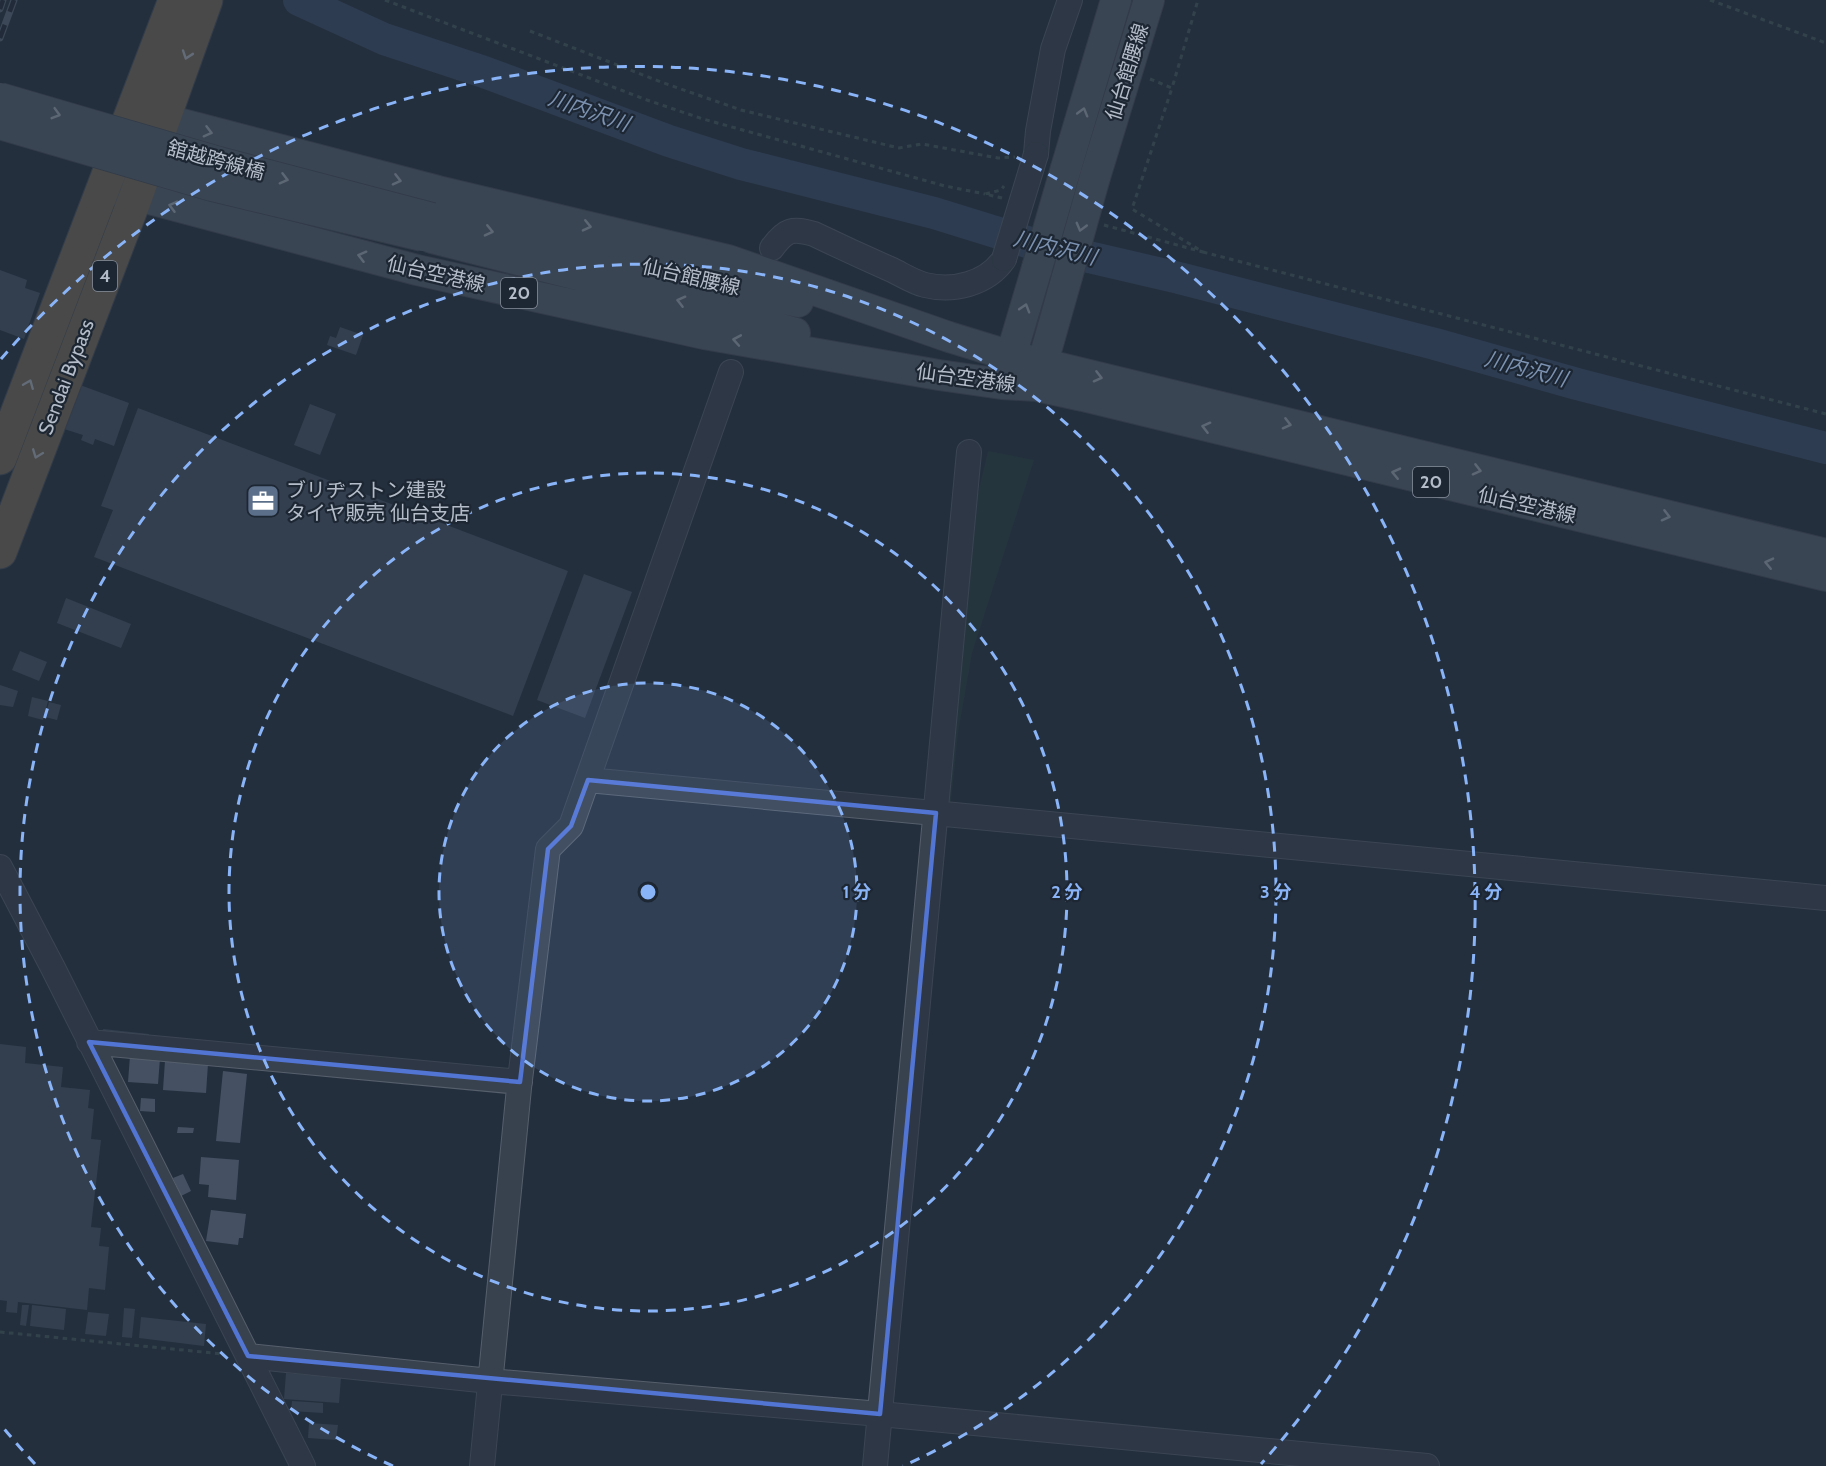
<svg xmlns="http://www.w3.org/2000/svg" width="1826" height="1466" font-family="Cabin,'Noto Sans JP',sans-serif">
<style>
.green{fill:#263c3f}
.lines{fill:none;stroke-linecap:round;stroke-linejoin:round}
.river{stroke:#394c67;stroke-width:32}
.building{fill:#455162}
.minor-casing{stroke:#565f6c;stroke-width:26}
.major-casing{stroke:#414a57;stroke-width:32}
.highway-casing{stroke:#434c59;stroke-width:35}
.path{stroke:#44595c;stroke-width:3;stroke-dasharray:4.5 4.5;stroke-linecap:butt}
.minor{stroke:#38414e;stroke-width:24}
.major{stroke:#56606e;stroke-width:30}
.highway{stroke:#746855;stroke-width:33}
.rail-casing{stroke:#5a6575;stroke-width:7}
.rail{stroke:#1d2633;stroke-width:4.5;stroke-dasharray:14;stroke-linecap:butt}
.minor-bridge-casing{stroke:#565f6c;stroke-width:26;stroke-linecap:butt}
.major-bridge-casing{stroke:#414a57;stroke-width:32;stroke-linecap:butt}
.minor-bridge{stroke:#38414e;stroke-width:24}
.major-bridge{stroke:#56606e;stroke-width:30}
.oneway{stroke:#aeb4bd}
.oneway2{stroke:#a1aab7}
.marked{fill:none;stroke:#5274d3;stroke-width:4.5;stroke-linejoin:round}
.ring{fill:none;stroke:#8ab4f8;stroke-width:3;stroke-dasharray:10 8}
.labels{text-anchor:middle;stroke-width:4.5;stroke-linejoin:round;paint-order:stroke}
.shield{fill:#1d2633;stroke:#878f9c;stroke-width:1.5}
.shield-label{font-size:18px;font-weight:bold;fill:#b4bcc9}
.street-label{font-size:20px;fill:#b4bcc9;stroke:#1d2633}
.poi-label{font-size:20px;fill:#b4bcc9;stroke:#1d2633;text-anchor:start}
.water-label{font-size:21px;font-style:italic;fill:#7c92b1;stroke:#1d2633}
.centre{fill:#8ab4f8;stroke:#1d2633;stroke-width:3}
.ring-label{font-size:18px;text-anchor:middle;font-weight:bold;fill:#8ab4f8;stroke:#1d2633;stroke-width:4.5;stroke-linejoin:round;paint-order:stroke}
</style>
<rect width="100%" height="100%" fill="#242f3e"/>
<path class="green" d="M988,451l46,9 -62,193 -14,80 -7,69 -7,-1 24,-266z"/>
<g class="lines">
<path class="river" d="M299,0l85,39 100,33 185,69 72,23 193,49 103,32 142,33 256,66 142,40 249,64"/>
</g>
<path class="building" d="M0,270l27,10 -2,8 15,5 -16,46 -24,-9z
M340,327l23,8 -7,20 -29,-10 3,-9 6,2z
M80,385l49,18 -15,43 -19,-7 -2,6 -12,-5 2,-5 -19,-6z
M310,404l26,10 -16,41 -26,-10z
M138,408l430,163 -55,145 -419,-159 19,-47 -12,-4z
M584,574l48,18 -47,126 -48,-18z
M66,598l65,26 -10,24 -64,-25z
M20,651l27,11 -8,19 -27,-11z
M0,685l18,6 -5,16 -13,-2z
M32,697l16,4 -5,19 -15,-4z
M49,702l12,3 -4,15 -12,-3z
M103,1029l46,5 -1,9 -46,-5z
M0,1044l26,3 -1,16 38,4 -2,20 29,3 -2,18 6,1 -3,30 10,1 -10,87 10,1 -2,18 10,1 -4,43 -16,-2 -2,22 -69,-8 -1,11 -11,-1 1,-11 -7,-1z
M130,1056l30,2 -2,26 -30,-2z
M165,1061l43,3 -2,29 -43,-3z
M223,1071l24,3 -7,69 -24,-2z
M141,1098l14,1v13l-15,-1z
M178,1127l16,1 -1,5h-16z
M201,1157l38,3 -3,40 -28,-3 1,-12 -10,-1z
M183,1174l8,17 -10,5 -8,-18z
M211,1210l35,4 -3,24h-4l-1,7 -32,-4z
M22,1305h7l-3,21 -6,-1z
M32,1305l34,4 -2,21 -34,-4z
M124,1308l11,1 -3,29 -10,-1z
M88,1312l21,2 -3,22 -21,-2z
M141,1317l65,7 -2,22 -65,-8z
M286,1373l55,4 -2,26 -55,-4z
M292,1401l31,2v10l-32,-2z
M309,1423l29,2 -2,15 -28,-2z"/>
<g class="lines">
<g class="minor-casing">
<path id="minor" d="M1036,154l2,-23 15,-82 17,-49
M772,248c14,-19 20,-20 42,-14 25,12 51,24 76,35 11,5 23,13 35,16 28,7 62,-1 79,-26
M588,780l1238,118
M0,867l53,101 250,498
M89,1042l431,40
M248,1356l242,25 390,33 547,52
M482,1466l37,-378 29,-239 23,-23 160,-454
M875,1466l94,-1014"/>
</g>
<g class="major-casing">
<path id="major" d="M140,113l298,78 290,69 221,77 62,19 815,198
M1066,168l50,-168
M1095,177l54,-177
M112,189l305,81 287,64 235,41 63,9 35,2 46,10 743,180
M432,218l366,84
M432,238l276,70 87,25
M1005,376l32,-108
M1037,383l30,-106"/>
</g>
<g class="highway-casing">
<path id="highway" d="M0,458l175,-458
M0,552l136,-356 70,-196"/>
</g>
<path class="path" d="M385,0l262,100 56,19 242,67 40,8
M1710,0l116,43
M530,31l131,51 80,28 158,38 23,-4 76,14 17,-1
M1150,79l22,9 26,-88
M1002,198l-17,-4 16,-4 3,-4
M1104,225l99,27 -71,-43 40,-121
M1203,252l623,162
M0,1332l223,22"/>
<use href="#minor" class="minor"/>
<use href="#major" class="major"/>
<use href="#highway" class="highway"/>
<g class="rail-casing">
<path id="rail" d="M0,9l3,-9
M0,38l14,-38"/>
</g>
<use href="#rail" class="rail"/>
<g class="minor-bridge-casing">
<path id="minor-bridge" d="M1004,259l32,-105"/>
</g>
<g class="major-bridge-casing">
<path id="major-bridge" d="M0,98l219,64 213,56
M0,124l212,62 210,50
M1037,268l29,-100
M1067,277l28,-100"/>
</g>
<use href="#minor-bridge" class="minor-bridge"/>
<use href="#major-bridge" class="major-bridge"/>
</g>
<defs><path id="oneway-chevron" d="M-2-3.5L2.5 0L-2 3.5" fill="none" stroke-width="1.6" stroke-linecap="round" stroke-linejoin="round" transform="scale(1.5)"/></defs>
<g class="oneway">
<use href="#oneway-chevron" transform="translate(187 55) rotate(109)"/>
<use href="#oneway-chevron" transform="translate(29 384) rotate(-68)"/>
<use href="#oneway-chevron" transform="translate(37 454) rotate(111)"/>
</g>
<g class="oneway2">
<use href="#oneway-chevron" transform="translate(1083 112) rotate(-74)"/>
<use href="#oneway-chevron" transform="translate(56 114) rotate(16)"/>
<use href="#oneway-chevron" transform="translate(208 132) rotate(15)"/>
<use href="#oneway-chevron" transform="translate(284 179) rotate(15)"/>
<use href="#oneway-chevron" transform="translate(397 180) rotate(14)"/>
<use href="#oneway-chevron" transform="translate(173 206) rotate(-165)"/>
<use href="#oneway-chevron" transform="translate(587 226) rotate(13)"/>
<use href="#oneway-chevron" transform="translate(1081 227) rotate(105)"/>
<use href="#oneway-chevron" transform="translate(489 231) rotate(13)"/>
<use href="#oneway-chevron" transform="translate(362 256) rotate(-165)"/>
<use href="#oneway-chevron" transform="translate(681 301) rotate(-166)"/>
<use href="#oneway-chevron" transform="translate(1025 308) rotate(-73)"/>
<use href="#oneway-chevron" transform="translate(737 340) rotate(-170)"/>
<use href="#oneway-chevron" transform="translate(1098 377) rotate(14)"/>
<use href="#oneway-chevron" transform="translate(1287 424) rotate(14)"/>
<use href="#oneway-chevron" transform="translate(1206 427) rotate(-166)"/>
<use href="#oneway-chevron" transform="translate(1477 470) rotate(14)"/>
<use href="#oneway-chevron" transform="translate(1396 473) rotate(-167)"/>
<use href="#oneway-chevron" transform="translate(1666 516) rotate(14)"/>
<use href="#oneway-chevron" transform="translate(1769 563) rotate(-167)"/>
</g>
<path d="M0 0H1826V1466H0ZM588,780l348,33 -56,601 -632,-58 -159,-314 431,40 28,-233 23,-23z" fill="#242f3e" fill-opacity=".55" fill-rule="evenodd"/>
<path class="marked" d="M588,780l348,33 -56,601 -632,-58 -159,-314 431,40 28,-233 23,-23z"/>
<circle cx="648" cy="892" r="209" fill="#8ab4f8" fill-opacity=".12"/>
<g class="ring">
<circle cx="648" cy="892" r="209"/>
<circle cx="648" cy="892" r="419"/>
<path d="M393 1466A628 628 0 1 1 903 1466"/>
<path d="M35 1464A838 838 0 0 1 1 1425M1 359A838 838 0 1 1 1261 1464"/>
</g>
<defs>
<g id="office-square" transform="scale(1.725)"><rect x="-9" y="-9" width="18" height="18" rx="4" fill="#5c6f8a" stroke="#1d2633"/><path d="M-6-3h4V-5.5h4V-3h4V5H-6ZM-1-4.5V-3h2v-1.5ZM-6 0V1H6V0Z" fill="#fff"/></g>
</defs>
<g fill-rule="evenodd">
<use href="#office-square" x="263" y="501"/>
</g>
<g class="labels">
<g class="shield">
<rect x="93" y="261" width="24" height="30" rx="4.5"/>
<rect x="501" y="278" width="36" height="30" rx="4.5"/>
<rect x="1413" y="467" width="36" height="30" rx="4.5"/>
</g>
<g class="shield-label">
<text x="105" y="282">4</text>
<text x="519" y="299">20</text>
<text x="1431" y="488">20</text>
</g>
<g class="street-label">
<text transform="translate(1127 72) rotate(-73)" y="7">仙台館腰線</text>
<text transform="translate(216 160) rotate(15)" y="7">舘越跨線橋</text>
<text transform="translate(436 274) rotate(13)" y="7">仙台空港線</text>
<text transform="translate(691 277) rotate(13)" y="7">仙台館腰線</text>
<text transform="translate(66 377) rotate(-69)" y="7">Sendai Bypass</text>
<text transform="translate(966 378) rotate(8)" y="7">仙台空港線</text>
<text transform="translate(1527 505) rotate(13)" y="7">仙台空港線</text>
</g>
<g class="poi-label">
<text x="286" y="497">ブリヂストン建設<tspan x="286" dy="23">タイヤ販売 仙台支店</tspan></text>
</g>
<g class="water-label">
<text transform="translate(589 111) rotate(19)" y="7">川内沢川</text>
<text transform="translate(1055 248) rotate(14)" y="7">川内沢川</text>
<text transform="translate(1526 369) rotate(15)" y="7">川内沢川</text>
</g>
</g>
<circle cx="648" cy="892" r="9" class="centre"/>
<g class="ring-label">
<text x="857" y="898">1 分</text>
<text x="1067" y="898">2 分</text>
<text x="1276" y="898">3 分</text>
<text x="1486" y="898">4 分</text>
</g>
</svg>
